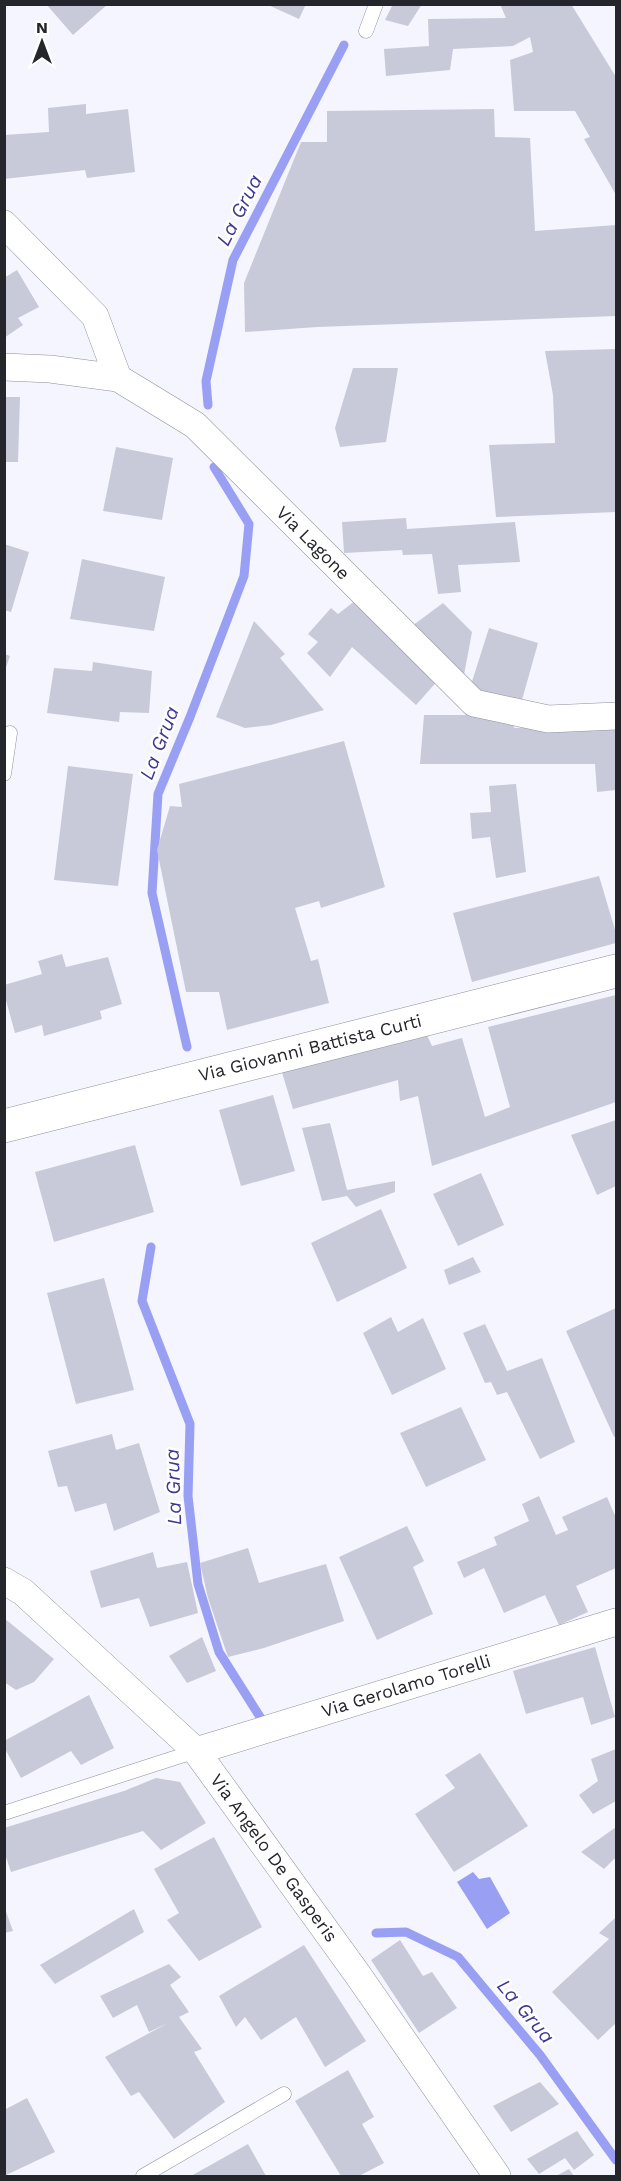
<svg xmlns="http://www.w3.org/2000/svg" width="621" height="2181" font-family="'Work Sans',sans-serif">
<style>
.water{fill:#999ff2}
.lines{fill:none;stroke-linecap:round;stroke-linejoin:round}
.stream{stroke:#999ff2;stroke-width:9}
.building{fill:#c8cad9}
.service-casing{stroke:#8e909e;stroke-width:15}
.minor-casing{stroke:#8e909e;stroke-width:28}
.tertiary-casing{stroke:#8e909e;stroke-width:34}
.service{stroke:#fff;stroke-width:14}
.minor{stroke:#fff;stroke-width:27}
.tertiary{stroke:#fff;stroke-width:33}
.labels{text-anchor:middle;stroke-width:5;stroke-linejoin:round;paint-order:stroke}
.street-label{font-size:18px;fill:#25262b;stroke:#fff}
.water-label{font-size:20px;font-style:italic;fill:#3d3796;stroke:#fff}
</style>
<rect width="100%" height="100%" fill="#f4f5fe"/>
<path class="water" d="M473,1872l6,7 11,-2 20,36 -23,16 -30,-47z"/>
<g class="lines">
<path class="stream" d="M208,405l-2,-24 27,-121 111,-215
M187,1047l-35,-154 6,-99 32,-77 54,-141 5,-52 -35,-57
M151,1247l-9,54 48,123 -2,72 10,88 21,68 43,68
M376,1933l30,-1 52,25 82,98 76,105"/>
</g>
<path class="building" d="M46,4h62l-35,31z
M266,4h40l-7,15z
M393,4h29l-14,22 -23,-6z
M500,4h71l45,73v118l-32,-56 6,-2 -15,-26h-61l-4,-51 23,-8 -3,-15 -17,9 -60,3 -3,21 -64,6 -2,-27 45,-3 -1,-27 78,-1z
M86,104v10l42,-5 7,63 -48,6 -2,-8 -81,9v-44l45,-3 -1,-24z
M494,109l1,28 35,1 5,93 81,-6v91l-299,11 -72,5 -1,-49 57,-141h26v-31z
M17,270l22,37 -21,11 5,7 -19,13v-60z
M616,349v163l-120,5 -7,-72 66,-2 -2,-48 -8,-44z
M353,368h45l-12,74 -46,5 -5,-19z
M4,397h16l-2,65h-14z
M116,447l57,11 -11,62 -59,-9z
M406,518l1,11 108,-7 5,40 -62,3 3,27 -23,2 -6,-40 -29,1 -1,-5 -58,3 -2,-31z
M4,544l25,8 -18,60 -7,-2z
M82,559l83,18 -11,54 -84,-12z
M360,597l81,80 -25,28 -64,-58 -22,30 -23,-24 11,-11 -10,-8 23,-26 7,6z
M443,603l29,29 -8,43 -52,-49z
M254,621l31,33 -5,4 44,52 -53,15 -26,3 -29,-11z
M489,628l49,15 -16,57 -53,-9z
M5,654l5,2 -5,14z
M93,662l59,9 -3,42 -29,-1 -1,10 -72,-9 7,-45 38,3z
M472,709l44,7 -2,12 102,-4v66l-19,2 -2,-28h-175l4,-49h41z
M344,741l41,146 -64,21 -2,-7 -24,7 16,53 7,-2 11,44 -102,27 -8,-38h-33l-29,-142 13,-44 12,1 -3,-23z
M68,766l65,8 -15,112 -64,-6z
M516,784l10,88 -30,6 -6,-41 -18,2 -2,-26 21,-1 -2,-26z
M599,876l17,57v10l-144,39 -19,-69z
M62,954l4,13 42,-10 14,47 -22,7 2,8 -58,17 -2,-11 -27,8 -11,-40v-8l38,-11 -4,-13z
M616,995v107l-184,64 -14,-70 -18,5 -2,-21 -105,29 -12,-40 146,-34 5,11 30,-8 23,79 25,-10 -22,-80z
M273,1095l22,76 -54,15 -22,-76z
M616,1120v66l-19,9 -26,-60z
M330,1123l17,67 48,-9v11l-39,15 -9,-11 -25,5 -20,-73z
M135,1145l19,67 -100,30 -19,-70z
M481,1173l23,52 -46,21 -25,-52z
M381,1209l26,59 -70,34 -26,-59z
M473,1257l8,15 -32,13 -5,-15z
M104,1278l30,112 -58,14 -29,-111z
M616,1308v128l-2,1 -48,-106z
M391,1317l7,15 25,-14 23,51 -54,26 -29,-62z
M485,1324l22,47 35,-13 33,84 -35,17 -33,-67 -10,3 -6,-13 -6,1 -22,-50z
M461,1407l25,53 -60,27 -26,-54z
M112,1434l4,16 23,-7 21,69 -46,19 -8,-28 -31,9 -8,-26 -9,1 -10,-36z
M539,1496l17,39 12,-5 -6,-13 45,-20 9,21v50l-40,18 12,26 -29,13 -14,-30 -41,18 -20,-45 -20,10 -7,-16 40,-17 -3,-8 35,-16 -7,-17z
M407,1526l17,35 -11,6 20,47 -56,26 -38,-83z
M248,1548l11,35 67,-19 18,57 -80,27 -36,9 -20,-59 -8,-35z
M153,1552l4,16 30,-6 11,51 -48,14 -11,-29 -38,10 -11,-37z
M4,1618l50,41 -20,23 -18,8 -12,-8z
M202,1637l14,34 -29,12 -18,-27z
M595,1647l20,70 -24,8 -8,-28 -57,17 -13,-43z
M89,1695l25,53 -33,17 -10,-14 -50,27 -17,-31v-6z
M616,1749v52l-23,13 -14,-19 19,-14 -7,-22z
M480,1753l48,73 -74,46 -39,-58 40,-26 -10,-13z
M156,1778l24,4 26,41 -45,27 -18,-19 -132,41 -7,-21v-23l120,-37z
M616,1827v30l-12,12 -23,-17z
M214,1837l48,90 -63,34 -32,-41 12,-7 -25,-44z
M4,1906l9,25 -9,2z
M134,1909l10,23 -89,52 -15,-19z
M616,1917v106l-18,17 -46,-48 57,-53 -10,-6z
M400,1940l23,36 9,-4 25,36 -38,25 -48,-73z
M304,1945l62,96 -41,26 -29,-50 -35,23 -16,-23 -9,10 -17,-31z
M169,1964l12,13 -11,8 19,27 -10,5 23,32 -8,3 31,50 -51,37 -35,-47 -8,4 -26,-39 63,-34 -19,9 -12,-27 -24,13 -13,-22z
M348,2070l26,47 -12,7 22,39 -25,13h-18l-46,-75z
M540,2082l19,22 -48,28 -18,-26z
M27,2098l28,54 -51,24v-66z
M577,2131l17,24 -20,15 -9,-12 -26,16 -12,-15z
M248,2144l18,32h-75z
M569,2169l5,7h-18z"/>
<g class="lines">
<g class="service-casing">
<path id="service" d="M366,31l10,-27
M4,774l6,-41
M4,1813l192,-62
M143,2176l141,-82"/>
</g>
<g class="minor-casing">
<path id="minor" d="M4,224l91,92 23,62
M4,367l46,2 68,9 77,47 279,278 74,16 68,-3
M4,1581l19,11 173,159 162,224 139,201
M196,1751l420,-129"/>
</g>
<g class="tertiary-casing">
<path id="tertiary" d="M4,1126l612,-155"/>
</g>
<use href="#service" class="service"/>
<use href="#minor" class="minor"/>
<use href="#tertiary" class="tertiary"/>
</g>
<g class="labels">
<g class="street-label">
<text transform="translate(313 543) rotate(45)" y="6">Via Lagone</text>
<text transform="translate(310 1048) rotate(-14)" y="6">Via Giovanni Battista Curti</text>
<text transform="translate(406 1686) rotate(-17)" y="6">Via Gerolamo Torelli</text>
<text transform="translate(274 1858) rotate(54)" y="6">Via Angelo De Gasperis</text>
</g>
<g class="water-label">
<text transform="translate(239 210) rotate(-63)" y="7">La Grua</text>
<text transform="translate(159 743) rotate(-69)" y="7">La Grua</text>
<text transform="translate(173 1487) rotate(-92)" y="7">La Grua</text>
<text transform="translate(526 2011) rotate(50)" y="7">La Grua</text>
</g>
</g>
<rect width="621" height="2181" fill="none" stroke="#25262b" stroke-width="12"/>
<g transform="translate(42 42)" stroke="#ffffff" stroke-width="4.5" paint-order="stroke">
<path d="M0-4.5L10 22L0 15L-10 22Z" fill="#25262b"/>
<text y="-9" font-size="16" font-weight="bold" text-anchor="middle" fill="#25262b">N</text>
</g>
</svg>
